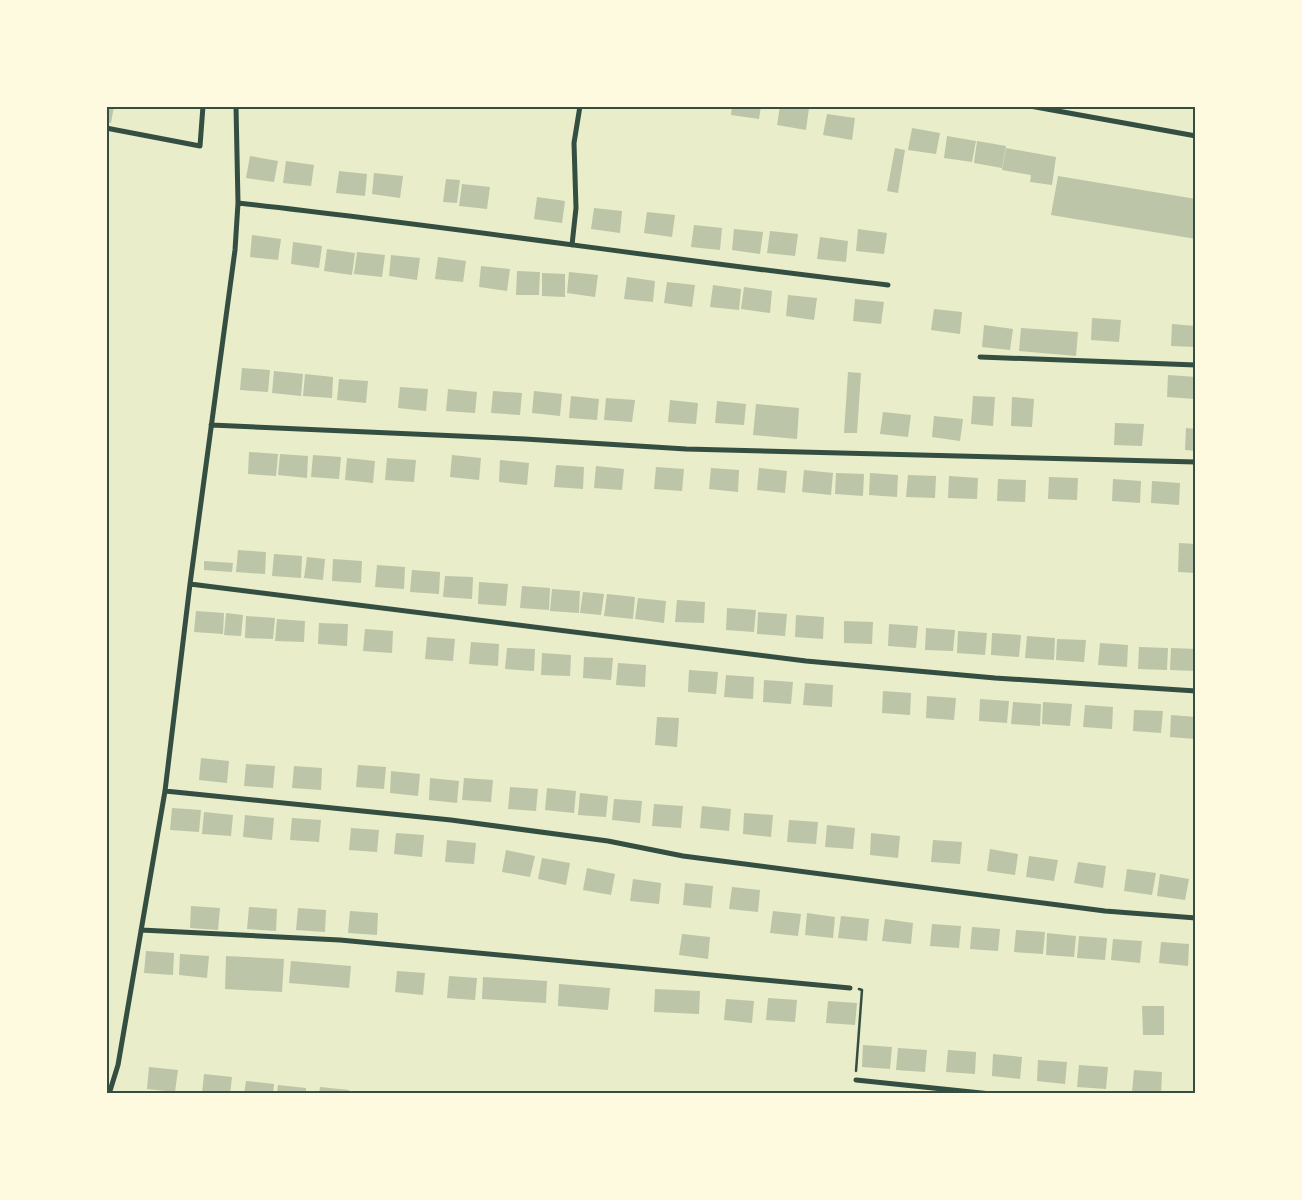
<svg xmlns="http://www.w3.org/2000/svg" width="1302" height="1200" font-family="'Playfair Display',serif">
<style>
.building{fill:#bcc5a7}
.lines{fill:none;stroke-linecap:round;stroke-linejoin:round}
.path{stroke:#344e41;stroke-width:2.5}
.minor{stroke:#344e41;stroke-width:5}
.neatline{fill:none;stroke:#344e41;stroke-width:2}
</style>
<rect width="100%" height="100%" fill="#e9edc9"/>
<path class="building" d="M106,106h8l-3,17 -5,-1z
M732,106h29l-2,13 -28,-4z
M780,106l29,2 -3,22 -29,-5z
M827,114l28,4 -3,22 -29,-5z
M912,128l28,5 -4,21 -28,-4z
M947,136l29,5 -4,21 -28,-4z
M977,141l29,5 -4,22 -28,-5z
M895,148l10,2 -7,43 -11,-2z
M1006,148l50,9 -4,28 -22,-3 1,-7 -29,-5z
M250,156l28,5 -4,21 -28,-4z
M286,161l28,4 -3,21 -28,-3z
M339,171l28,3 -2,22 -29,-3z
M374,173l29,3 -3,22 -28,-4z
M1058,176l138,23v40l-145,-24z
M446,179l14,1 -3,23 -14,-1z
M462,184l28,3 -3,22 -28,-3z
M537,197l28,4 -3,22 -28,-4z
M594,208l28,3 -2,22 -29,-4z
M647,212l28,3 -3,22 -28,-4z
M694,225l28,3 -2,22 -29,-3z
M734,229l29,3 -3,22 -28,-4z
M858,229l29,4 -3,21 -28,-3z
M770,231l28,3 -3,22 -28,-3z
M252,235l29,4 -3,21 -28,-3z
M820,237l28,4 -2,21 -29,-3z
M293,242l29,4 -3,22 -28,-4z
M327,249l28,4 -3,22 -28,-4z
M357,252l28,3 -3,22 -28,-3z
M391,255l29,3 -3,22 -28,-4z
M438,257l28,4 -3,21 -28,-3z
M481,266l29,3 -3,22 -28,-4z
M517,271l23,1 -1,23h-23z
M569,272l29,3 -3,22 -28,-4z
M542,273l23,1v23l-23,-1z
M627,277l28,4 -2,21 -29,-3z
M667,282l28,3 -3,22 -28,-4z
M713,285l28,4 -2,21 -29,-3z
M744,287l28,4 -2,22 -29,-4z
M788,295l29,3 -3,22 -28,-4z
M855,299l29,3 -3,22 -28,-3z
M934,309l28,3 -2,22 -29,-4z
M1092,318l29,2 -2,22 -28,-2z
M1172,324l24,2v21l-25,-1z
M984,325l29,4 -3,21 -28,-3z
M1021,328l57,4 -2,24 -57,-5z
M242,368l28,2 -2,22 -28,-2z
M274,371l29,3 -2,22 -29,-3z
M848,372l13,1 -4,60h-13z
M305,374l28,3 -1,21 -29,-2z
M1168,375l28,2 -1,22 -28,-2z
M339,379l29,2 -2,22 -29,-3z
M400,387l28,2 -2,22 -28,-3z
M448,389l29,3 -2,21 -29,-2z
M493,391l29,2 -2,22 -29,-2z
M534,391l28,3 -2,22 -28,-3z
M571,396l28,3 -2,21 -28,-2z
M973,396l22,1 -2,29 -22,-2z
M1012,397l22,2 -2,28 -21,-1z
M606,398l29,2 -3,22 -28,-2z
M670,400l28,3 -2,21 -28,-2z
M717,401l29,3 -2,21 -29,-2z
M756,404l43,4 -2,31 -44,-4z
M883,412l28,3 -3,22 -28,-3z
M934,416l29,3 -3,22 -28,-4z
M1115,423l29,1 -2,22 -28,-1z
M1186,428l10,1v22l-11,-1z
M249,452l29,2 -2,22 -28,-2z
M280,454l28,2 -1,22 -29,-3z
M313,455l28,2 -2,22 -28,-2z
M452,455l29,3 -2,22 -29,-3z
M347,458l28,3 -2,22 -28,-3z
M387,458l29,2 -2,22 -29,-2z
M500,460l29,3 -2,22 -28,-3z
M556,465l28,2 -1,22 -29,-2z
M596,466l28,3 -2,21 -28,-2z
M656,467l28,2 -2,22 -28,-2z
M711,468l28,2 -1,22 -29,-3z
M759,468l28,3 -2,22 -28,-3z
M804,470l29,3 -2,22 -29,-3z
M836,473l28,1 -1,22 -28,-2z
M870,473l28,2 -1,22 -28,-2z
M908,475l28,1 -1,22 -29,-1z
M949,476l29,2 -1,21 -29,-1z
M1049,477l29,1 -1,22 -29,-1z
M998,479l28,1 -1,22 -28,-1z
M1113,479l28,2 -1,22 -28,-2z
M1152,481l28,2 -1,22 -28,-2z
M1179,543l17,1v29l-18,-1z
M238,550l28,2 -1,22 -29,-2z
M274,554l28,2 -1,22 -29,-2z
M307,557l18,2 -2,21 -19,-2z
M333,559l29,2 -1,22 -29,-2z
M204,561l29,2 -1,9 -28,-2z
M377,565l28,2 -1,22 -29,-2z
M412,570l28,2 -1,22 -29,-2z
M445,576l28,1 -1,22 -29,-2z
M479,582l29,2 -2,22 -28,-2z
M522,586l28,2 -1,22 -29,-2z
M552,589l28,2 -1,22 -29,-2z
M583,592l21,2 -3,21 -21,-2z
M607,594l28,3 -2,22 -29,-3z
M638,598l28,3 -2,22 -29,-4z
M677,600l28,2 -1,21 -29,-1z
M727,608l29,2 -2,22 -28,-2z
M196,611l28,2 -1,21 -29,-2z
M758,612l29,2 -2,22 -28,-2z
M226,613l17,2 -2,21 -17,-1z
M796,615l28,2 -1,22 -28,-2z
M246,616l29,2 -2,21 -28,-1z
M277,619l28,2 -1,21 -29,-1z
M844,621l29,1 -1,22 -28,-1z
M319,623l29,1 -1,22 -29,-2z
M889,624l29,2 -2,22 -28,-2z
M926,628l29,2 -2,21 -28,-1z
M365,629l28,2 -1,22 -29,-2z
M958,631l29,2 -2,22 -28,-2z
M992,633l29,2 -2,22 -28,-2z
M1027,636l28,2 -1,22 -29,-2z
M427,637l28,2 -2,22 -28,-2z
M1057,639l29,1 -2,22 -28,-2z
M471,642l28,2 -1,22 -29,-2z
M1100,643l28,2 -1,22 -29,-2z
M1139,647l29,1 -1,22 -29,-1z
M507,648l28,1 -1,22 -29,-2z
M1171,648l25,1v22l-26,-1z
M542,653l29,2 -1,21 -29,-1z
M584,657l29,1 -2,22 -28,-2z
M618,663l28,2 -1,22 -29,-2z
M689,670l29,2 -2,22 -28,-2z
M726,675l28,2 -1,22 -29,-2z
M764,680l29,2 -2,22 -28,-2z
M805,683l28,2 -1,22 -29,-2z
M883,691l28,2 -1,22 -28,-2z
M927,696l29,2 -2,22 -28,-2z
M980,699l29,2 -2,22 -28,-2z
M1013,702l28,2 -1,22 -29,-2z
M1043,702l29,2 -2,22 -28,-2z
M1085,705l28,2 -1,22 -29,-2z
M1134,710l29,1 -2,22 -28,-2z
M1171,715l25,2v22l-26,-2z
M657,717l22,1 -2,29 -22,-2z
M201,758l28,3 -2,22 -28,-3z
M246,764l29,2 -2,22 -29,-2z
M358,765l28,2 -2,22 -28,-2z
M294,766l28,2 -1,22 -29,-2z
M391,771l29,3 -2,22 -28,-3z
M430,778l29,3 -2,22 -28,-3z
M464,778l29,2 -2,22 -29,-2z
M510,787l28,2 -2,22 -28,-2z
M547,788l29,3 -2,22 -29,-3z
M580,793l28,3 -2,21 -28,-2z
M614,799l28,2 -2,22 -28,-3z
M654,804l29,2 -2,22 -29,-2z
M702,806l29,3 -2,22 -29,-3z
M172,808l29,2 -2,22 -29,-2z
M204,812l29,3 -2,21 -29,-2z
M744,813l29,2 -2,22 -28,-3z
M245,815l29,3 -2,22 -29,-3z
M292,818l29,2 -2,22 -29,-2z
M789,820l29,2 -2,22 -29,-2z
M827,825l28,3 -2,21 -28,-2z
M351,828l28,2 -2,22 -28,-2z
M396,833l28,2 -2,22 -28,-3z
M871,833l29,3 -2,22 -28,-3z
M447,840l29,3 -2,21 -29,-2z
M933,840l29,2 -2,22 -29,-2z
M990,849l28,5 -3,21 -28,-4z
M506,850l29,6 -5,21 -28,-5z
M1029,856l29,4 -4,21 -28,-4z
M542,858l28,5 -4,22 -28,-6z
M1078,862l28,4 -3,22 -29,-5z
M587,868l28,6 -4,21 -28,-5z
M1127,869l29,4 -4,22 -28,-4z
M1160,874l29,5 -4,21 -28,-4z
M633,879l28,4 -2,21 -29,-3z
M685,883l28,3 -2,22 -28,-3z
M732,887l28,3 -2,22 -29,-3z
M191,906l29,2 -2,22 -28,-2z
M249,907l28,2 -1,22 -29,-2z
M298,908l28,2 -1,22 -29,-2z
M350,911l28,2 -1,22 -29,-2z
M773,911l28,3 -3,22 -28,-3z
M807,913l28,4 -2,21 -28,-3z
M841,916l28,3 -2,22 -29,-3z
M885,919l28,4 -2,21 -29,-3z
M932,924l29,2 -2,22 -29,-2z
M972,927l28,2 -2,22 -28,-2z
M1016,930l29,2 -2,22 -29,-2z
M1047,933l29,3 -2,21 -28,-2z
M682,934l28,3 -2,22 -29,-4z
M1079,936l28,2 -2,22 -28,-2z
M1113,939l29,2 -2,22 -29,-3z
M1161,942l28,2 -1,22 -29,-3z
M146,951l28,2 -1,22 -29,-2z
M180,954l29,2 -2,22 -28,-3z
M226,956l58,3 -2,33 -57,-3z
M291,961l60,5 -2,22 -60,-5z
M397,971l28,2 -2,22 -28,-3z
M449,976l28,2 -2,22 -28,-2z
M483,977l64,4 -1,22 -64,-4z
M559,984l51,4 -2,22 -50,-4z
M655,989l45,2 -1,23 -45,-2z
M768,998l29,2 -2,22 -29,-2z
M726,999l28,2 -2,22 -28,-3z
M828,1001l29,2 -2,22 -29,-2z
M1142,1006h22v29h-21z
M863,1045l29,2 -2,22 -28,-2z
M898,1048l29,2 -2,22 -29,-2z
M948,1050l28,2 -1,22 -29,-2z
M993,1054l29,3 -2,22 -28,-3z
M1038,1060l29,2 -2,22 -28,-3z
M1079,1065l29,2 -2,22 -29,-2z
M149,1067l29,3 -3,22 -28,-3z
M1134,1070l28,2 -1,22 -29,-2z
M204,1074l28,3 -2,17h-28z
M246,1081l28,3 -1,10h-29z
M278,1085l28,3v6h-29z
M320,1087l29,3 -1,4h-29z"/>
<g class="lines">
<path class="path" d="M856,1071l6,-81 -3,-1"/>
<path class="minor" d="M1030,106l166,30
M106,128l94,18 3,-40
M238,203c217,24 433,57 650,82
M572,245l4,-37 -2,-65 6,-37
M980,357l216,8
M211,425l314,14 161,10 510,13
M190,584l616,77 189,17 201,13
M165,791l286,29 157,21 75,15 422,55 91,7
M141,930l199,10 510,48
M856,1080l135,14
M109,1094l9,-29 47,-274 25,-207 45,-334 3,-47 -2,-97"/>
</g>
<rect width="1302" height="1200" fill="none" stroke="#fefae0" stroke-width="215"/>
<rect x="108" y="108" width="1086" height="984" class="neatline"/>
</svg>
